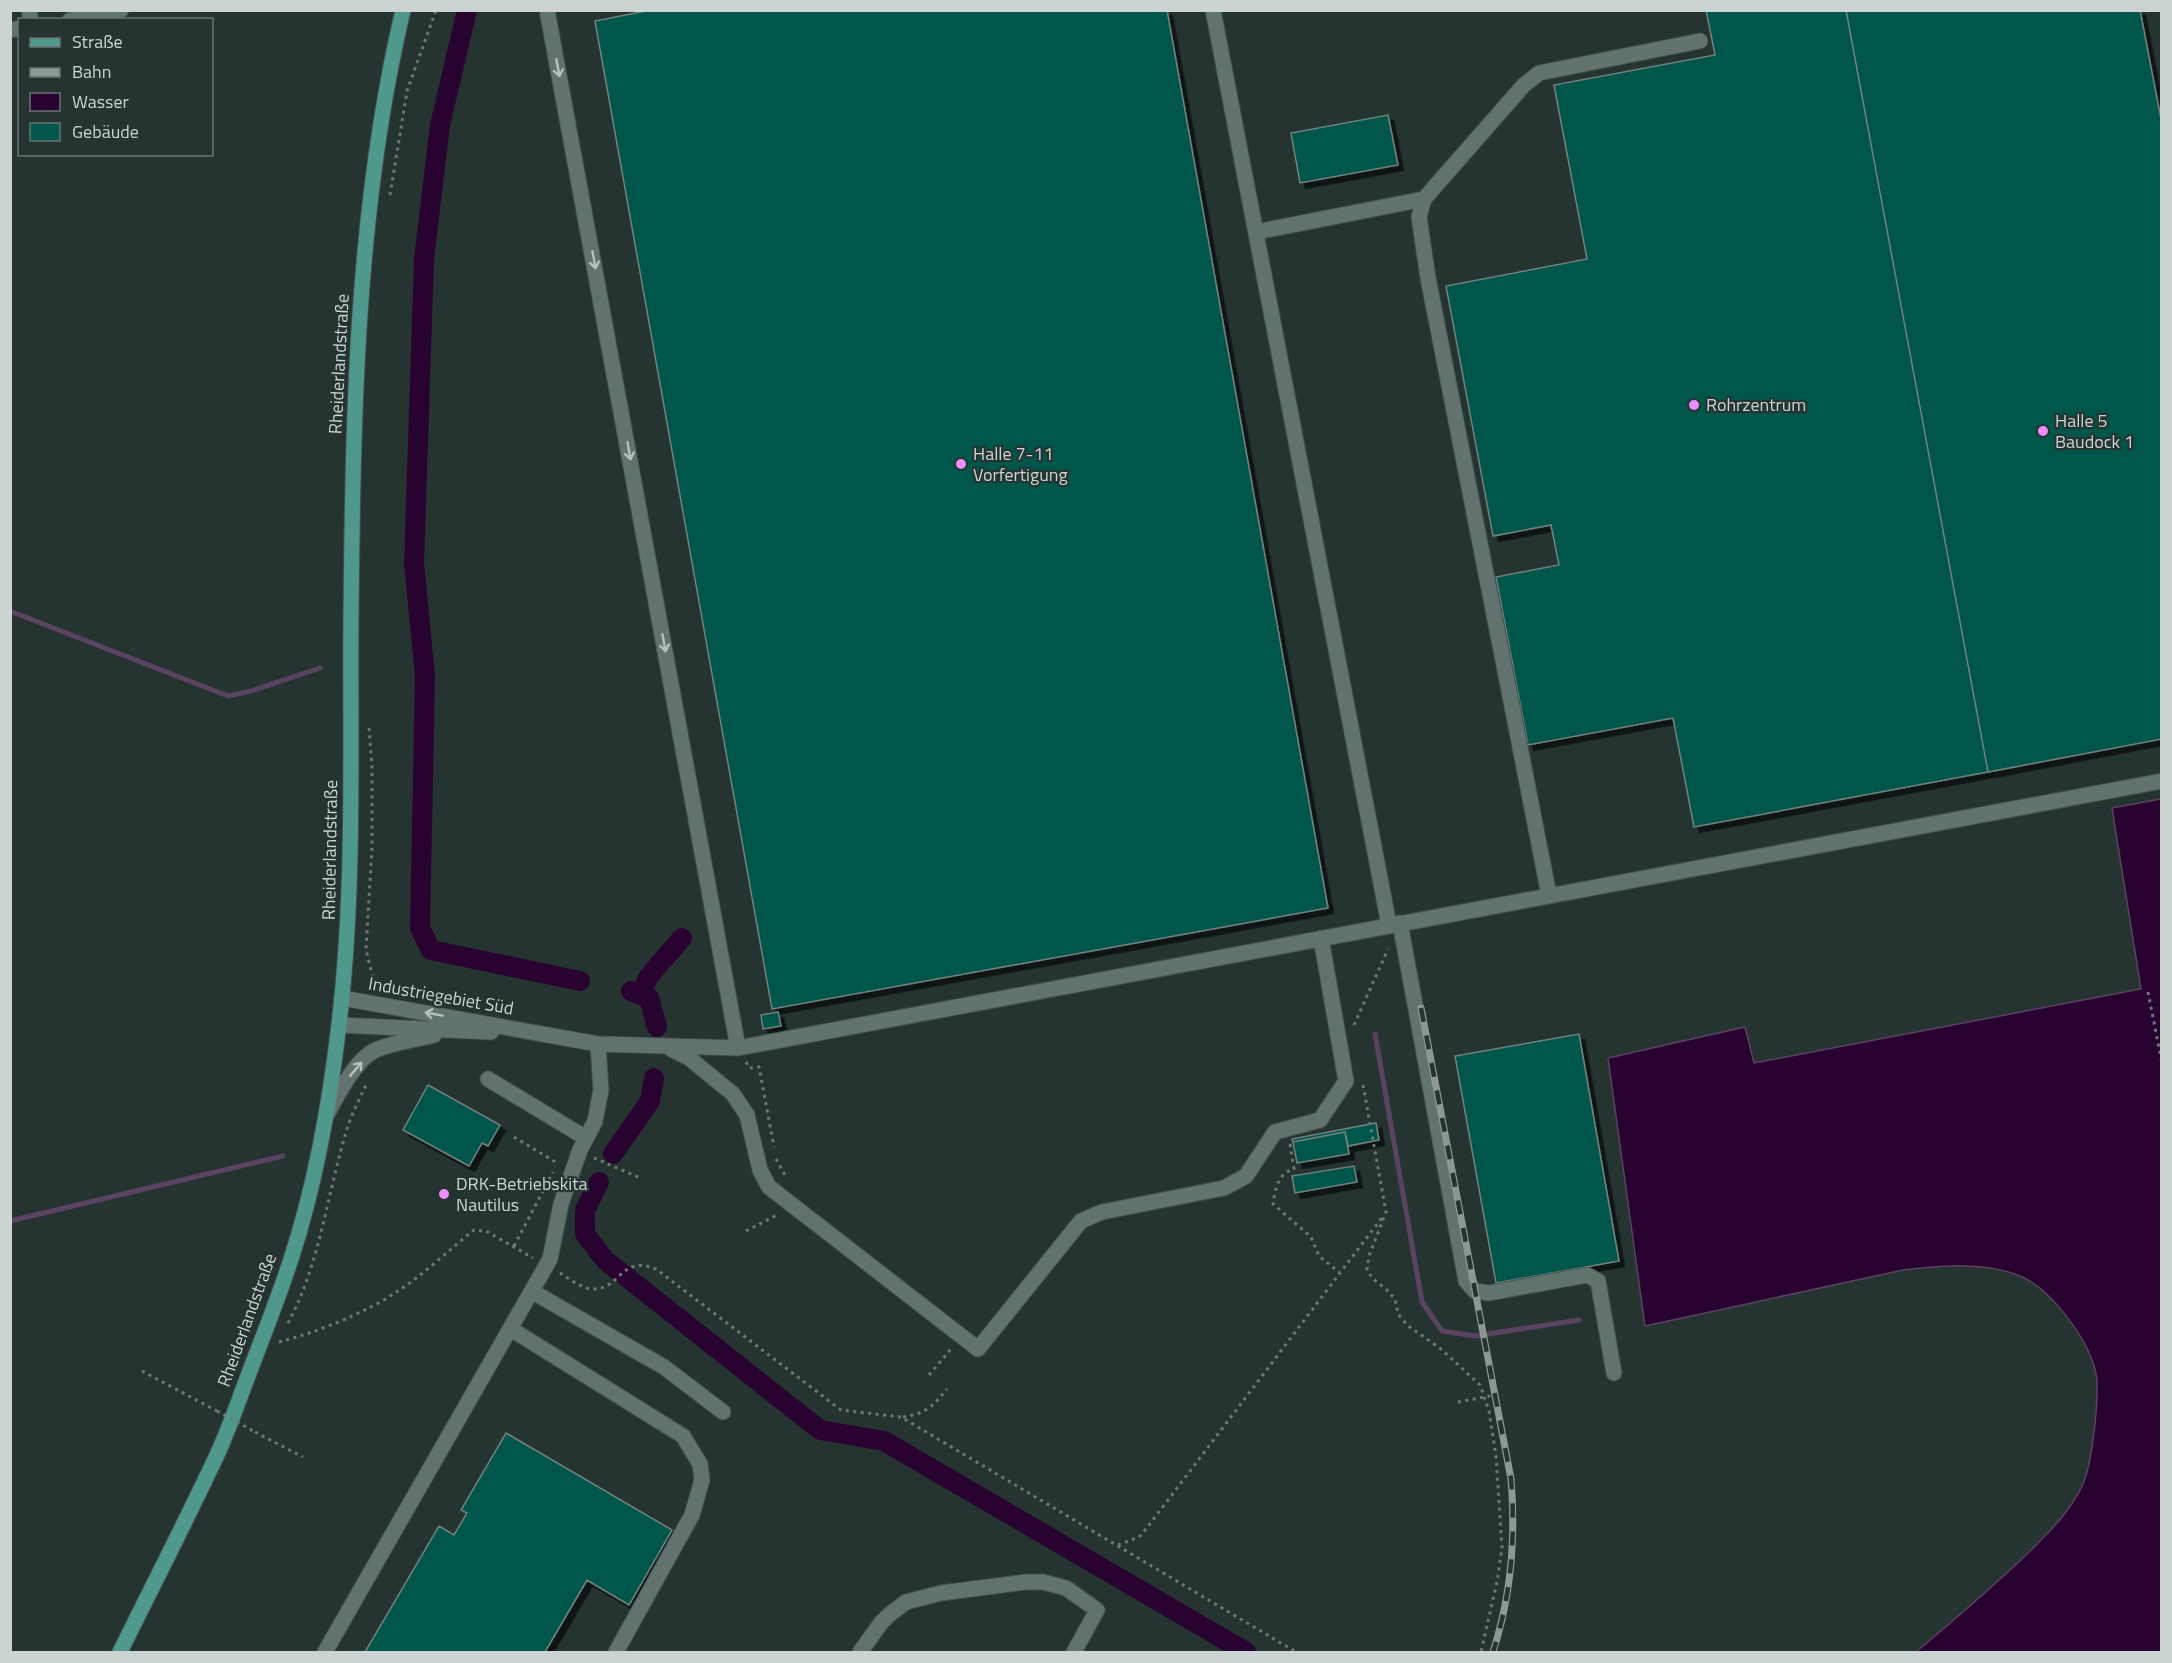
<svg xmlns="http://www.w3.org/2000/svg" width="2172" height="1663" font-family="'Titillium Web',sans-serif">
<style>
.water{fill:#290330;stroke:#5a4261;stroke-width:1.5}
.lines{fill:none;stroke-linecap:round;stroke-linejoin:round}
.stream{stroke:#5a4261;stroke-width:5}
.canal{stroke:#290330;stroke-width:20}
.building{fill:#03574c;stroke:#71827e;stroke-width:1.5;filter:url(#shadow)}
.minor-casing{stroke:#43504d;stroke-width:17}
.major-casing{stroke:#43504d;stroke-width:17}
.path{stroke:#6e7977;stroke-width:3;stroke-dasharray:3 4.5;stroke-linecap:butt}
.minor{stroke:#62726f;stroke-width:15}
.major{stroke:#4e988c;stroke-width:15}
.rail-casing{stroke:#8d9895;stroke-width:7}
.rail{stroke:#263431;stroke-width:4.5;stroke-dasharray:14;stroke-linecap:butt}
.path-bridge{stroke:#6e7977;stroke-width:3;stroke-dasharray:3 4.5;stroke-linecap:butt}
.oneway{stroke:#b6c0be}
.poi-dot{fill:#ea8dfd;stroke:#263431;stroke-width:2}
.labels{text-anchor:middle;stroke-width:4.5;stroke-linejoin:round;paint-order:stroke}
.street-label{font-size:18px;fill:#cbd4d2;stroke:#263431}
.poi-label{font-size:18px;fill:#cbd4d2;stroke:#263431;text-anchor:start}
</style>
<defs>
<filter id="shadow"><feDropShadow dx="5.5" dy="5.5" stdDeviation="0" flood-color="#0009"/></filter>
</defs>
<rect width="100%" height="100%" fill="#263431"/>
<path class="water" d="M2161,799v853h-245c38,-32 76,-64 112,-99 20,-20 42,-41 54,-67 10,-20 19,-96 13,-117 -9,-32 -44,-80 -75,-93 -36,-15 -80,-10 -117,-6l-258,56 -37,-268 137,-31 9,36 387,-74 -29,-181z"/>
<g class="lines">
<path class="stream" d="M10,611l218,85 23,-5 69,-23
M1375,1034l47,268 20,29 33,5 104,-16
M10,1221l273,-65"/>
<path class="canal" d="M467,10l-27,115 -16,134 -10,304 11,113 -5,252 11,22 149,31
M631,991l18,7 8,29
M640,995l9,-19 33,-38
M613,1154l37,-53 4,-23
M599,1182l-14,28v24l20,26 215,170 64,11 362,211"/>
</g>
<path class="building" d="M651,10h516l161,898 -556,101 -177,-988z
M1706,10h140l142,762 -294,55 -21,-109 -145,27 -32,-168 63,-12 -8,-40 -58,11 -47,-250 141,-27 -33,-174 161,-30z
M1846,10h294l22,114v615l-174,33z
M1388,115l10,50 -98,18 -9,-50z
M778,1012l3,14 -18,3 -2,-14z
M1579,1034l40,227 -123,22 -41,-227z
M428,1085l72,40 -12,21 -6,-3 -13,23 -66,-36z
M1376,1123l3,17 -31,6 -3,-14 -52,10 -1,-3z
M1345,1132l4,22 -52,9 -4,-21z
M1354,1166l3,16 -62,11 -3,-17z
M506,1433l166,97 -43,75 -42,-25 -42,72h-180l74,-126 15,9 13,-22 -6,-3z"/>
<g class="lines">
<g class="minor-casing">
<path id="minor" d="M29,10l2,10
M547,10l191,1038
M1213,10l176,915
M70,20l51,-10
M10,30l10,-2
M1256,232l168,-33
M1549,895l-121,-617 -9,-61 5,-18 99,-113 16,-13 161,-32
M1400,923l66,358 9,10 14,2 98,-18 11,6 16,92
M342,998l256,46 140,4 1424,-267
M339,1025l152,7
M671,1049l18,9 44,36 14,21 13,55 9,17 209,162 103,-128 21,-9 122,-24 22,-12 29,-44 45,-12 26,-39 -25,-143
M488,1079l98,59
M326,1116c10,-18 29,-56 48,-65 12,-7 45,-12 60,-16
M533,1292l131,75 59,45
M511,1329l172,107 17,28 2,16 -10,35 -76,137
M325,1652l225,-393 11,-55 19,-54 15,-29 6,-31 -3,-46
M860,1652l21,-29 9,-9 16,-12 35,-9 85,-11h17l23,6 31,22 -23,42"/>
</g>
<g class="major-casing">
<path id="major" d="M120,1652c32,-65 66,-131 97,-197 12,-26 21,-53 31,-79 15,-40 31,-79 44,-120 24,-74 38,-154 47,-232 16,-135 11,-271 12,-407 2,-202 5,-408 52,-607"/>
</g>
<path class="path" d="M390,195l17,-104 29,-81
M369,728l3,39v81l-6,101 7,30 -2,8
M2148,992l14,71
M1354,1025l34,-76
M746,1062l3,6 10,-1 15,80
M1363,1085l23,127 -17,44 -2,13 5,9 15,12 8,9 3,15 9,11 34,24 39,36 9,26 7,45 6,92 -5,34 -16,70
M514,1137l43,26
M1290,1144l4,25c-16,4 -19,20 -21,35l38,33 8,19 21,17
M594,1158l44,19
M776,1159l10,18
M746,1231l33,-17
M514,1246l39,-74
M560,1273c10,6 23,17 35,16 27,-2 26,-34 61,-20l185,141 60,7 395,235
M288,1323c32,-59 39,-129 59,-194 5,-16 13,-31 20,-46
M279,1342c39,-10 86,-29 119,-51 25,-16 52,-42 76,-61l12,1 47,27
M142,1371l75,40
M929,1375l22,-26
M1458,1402l37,-7
M903,1417c24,-4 29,-10 44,-28
M255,1432l48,25
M1118,1545l21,-8 7,-8 238,-314"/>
<use href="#minor" class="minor"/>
<use href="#major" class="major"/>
<g class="rail-casing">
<path id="rail" d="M1421,1008l90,471c5,59 0,117 -18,173"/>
</g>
<use href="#rail" class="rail"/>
<path class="path-bridge" d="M217,1411l38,21"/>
</g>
<defs><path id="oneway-shaft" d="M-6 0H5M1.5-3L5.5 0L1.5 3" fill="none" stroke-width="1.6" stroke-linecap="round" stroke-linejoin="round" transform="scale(1.5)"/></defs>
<g class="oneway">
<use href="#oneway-shaft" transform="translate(558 68) rotate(79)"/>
<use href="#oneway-shaft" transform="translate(594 260) rotate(80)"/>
<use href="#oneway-shaft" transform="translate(629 451) rotate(80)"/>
<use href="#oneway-shaft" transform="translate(664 643) rotate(80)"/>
<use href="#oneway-shaft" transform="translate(434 1014) rotate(-170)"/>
<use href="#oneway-shaft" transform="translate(356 1069) rotate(-50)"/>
</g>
<g class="poi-dot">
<circle cx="1694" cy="405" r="6"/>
<circle cx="2043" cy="431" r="6"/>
<circle cx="961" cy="464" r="6"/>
<circle cx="444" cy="1194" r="6"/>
</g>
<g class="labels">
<g class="street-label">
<text transform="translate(339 364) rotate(-87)" y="6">Rheiderlandstraße</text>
<text transform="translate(330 850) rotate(-89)" y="6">Rheiderlandstraße</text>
<text transform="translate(441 996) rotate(10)" y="6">Industriegebiet Süd</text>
<text transform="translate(247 1320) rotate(-70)" y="6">Rheiderlandstraße</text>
</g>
<g class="poi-label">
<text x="1706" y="411">Rohrzentrum</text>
<text x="2055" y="427">Halle 5<tspan x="2055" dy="21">Baudock 1</tspan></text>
<text x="973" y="460">Halle 7-11<tspan x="973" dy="21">Vorfertigung</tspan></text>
<text x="456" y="1190">DRK-Betriebskita<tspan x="456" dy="21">Nautilus</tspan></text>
</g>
</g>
<rect width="2172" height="1663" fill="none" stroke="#cbd4d2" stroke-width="24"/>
<rect x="18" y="18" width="195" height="138" fill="#263431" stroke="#687471" stroke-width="1.5"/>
<rect x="30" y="38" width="30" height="9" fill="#4e988c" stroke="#687471" stroke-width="1.5"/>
<text x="72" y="48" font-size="18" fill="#cbd4d2">Straße</text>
<rect x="30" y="68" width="30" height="9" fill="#8d9895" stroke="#687471" stroke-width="1.5"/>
<text x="72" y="78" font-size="18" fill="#cbd4d2">Bahn</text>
<rect x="30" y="93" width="30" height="18" fill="#290330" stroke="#687471" stroke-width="1.5"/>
<text x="72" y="108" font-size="18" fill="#cbd4d2">Wasser</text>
<rect x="30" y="123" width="30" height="18" fill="#03574c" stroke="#687471" stroke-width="1.5"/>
<text x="72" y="138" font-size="18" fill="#cbd4d2">Gebäude</text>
</svg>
